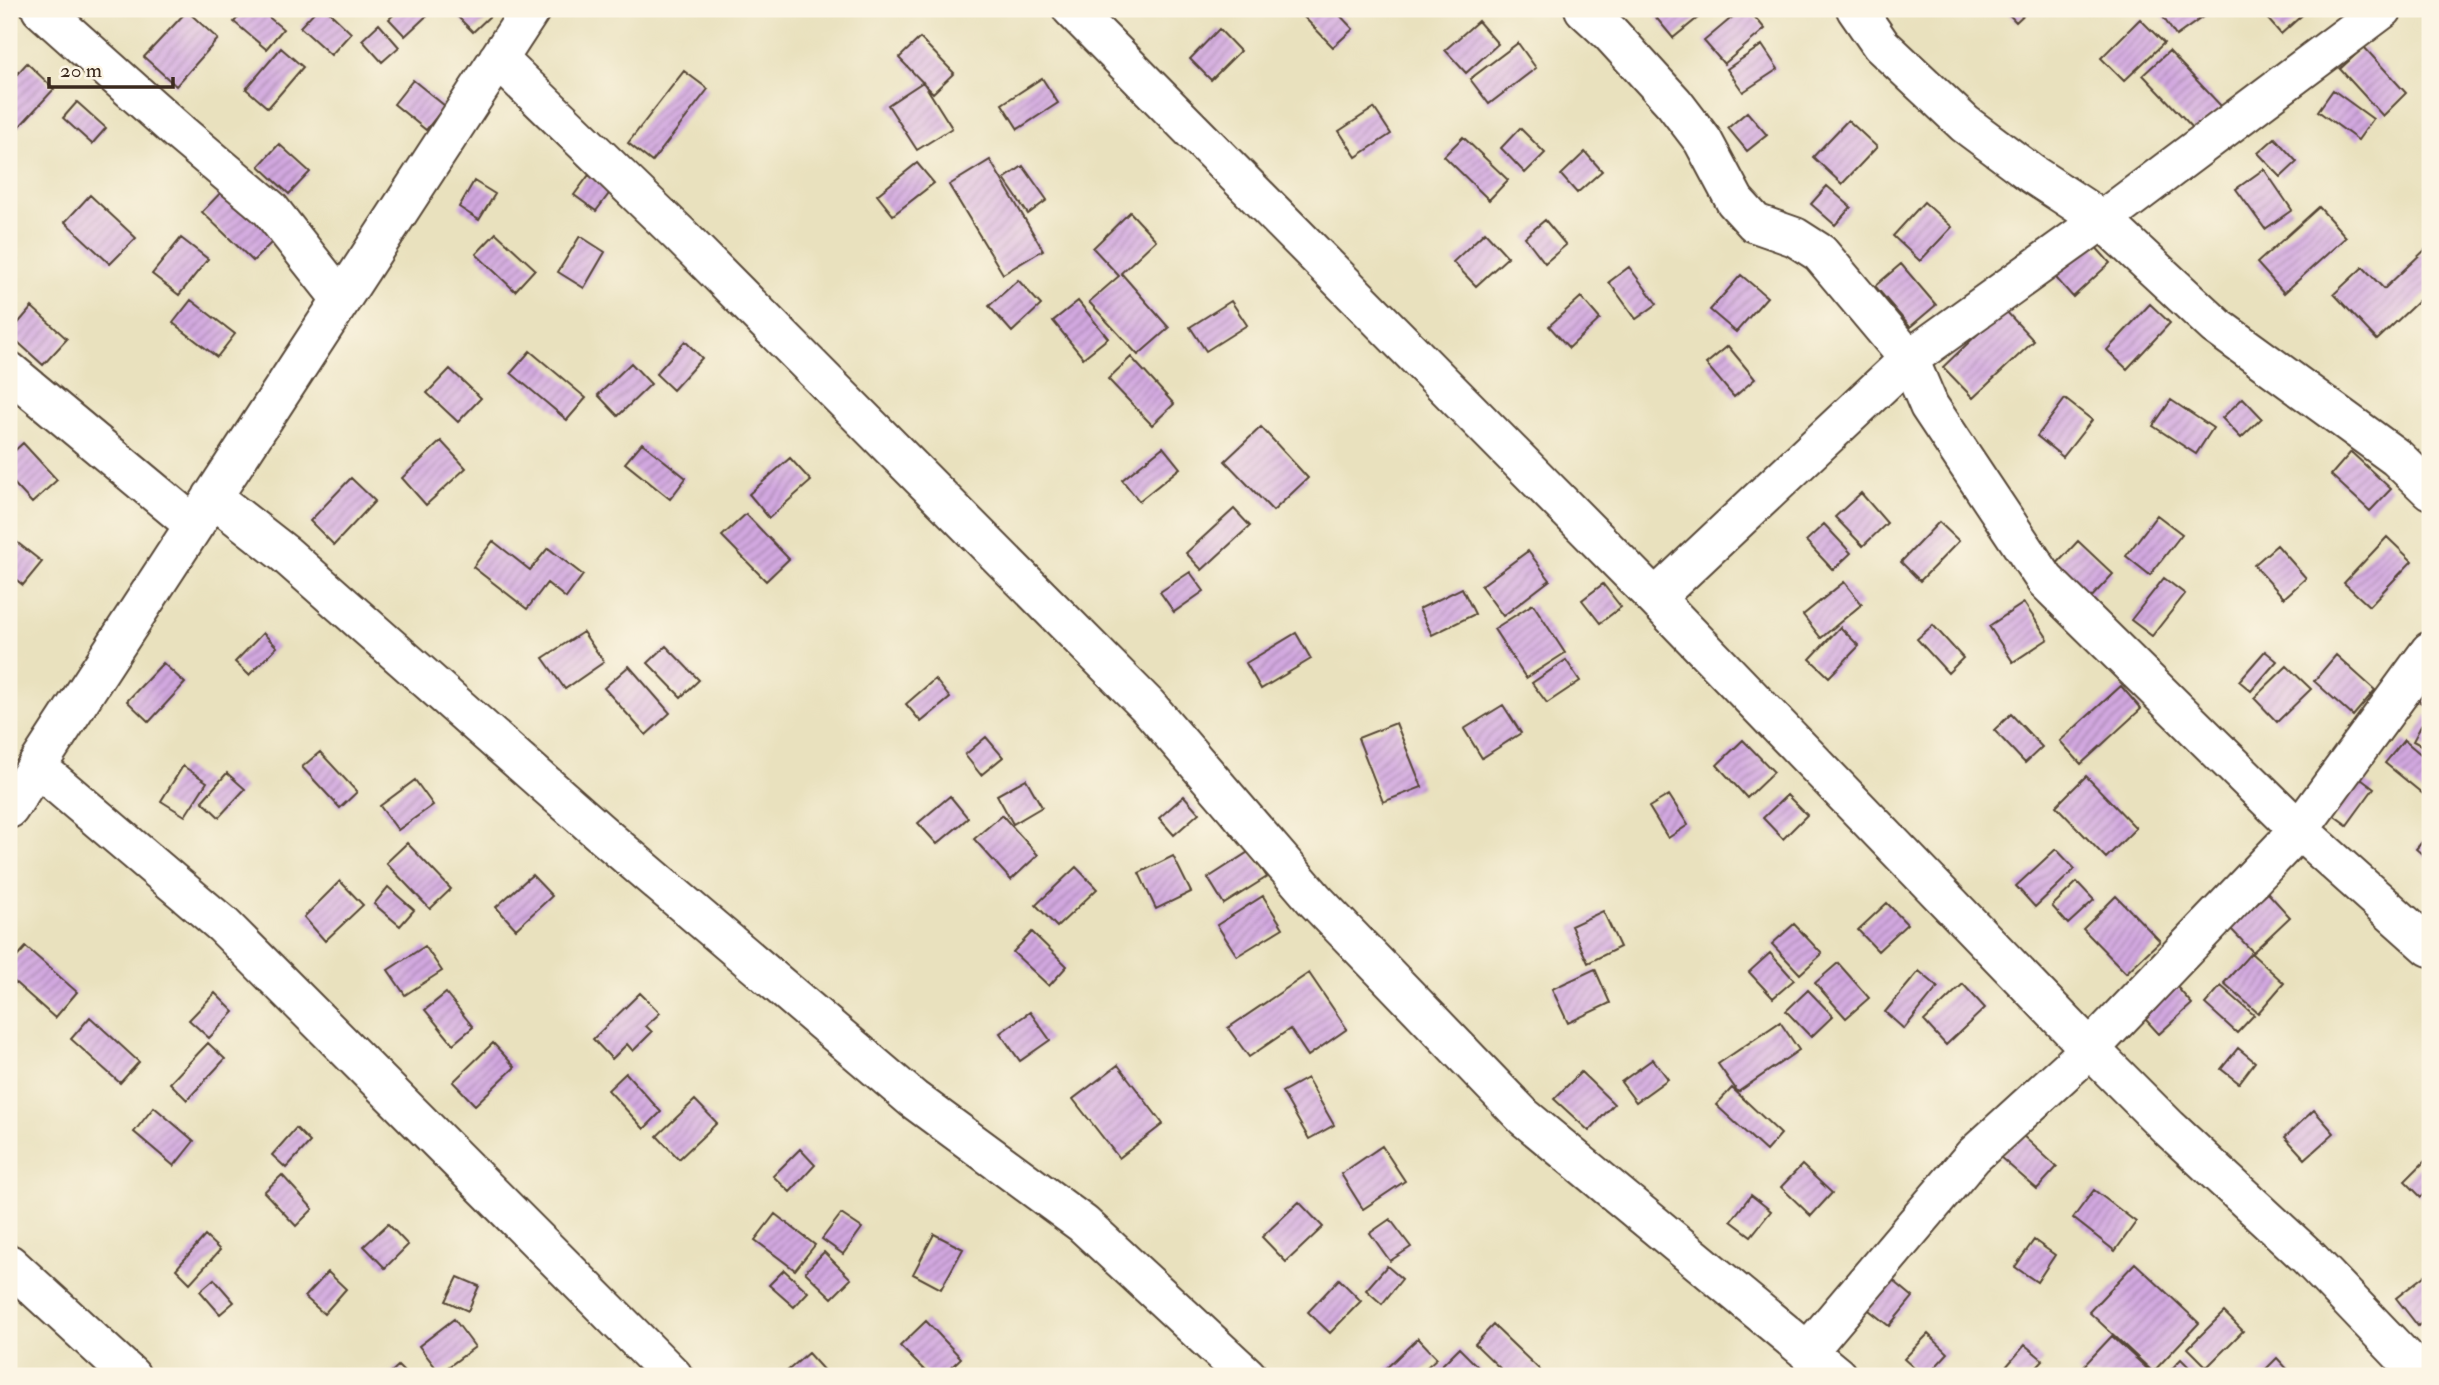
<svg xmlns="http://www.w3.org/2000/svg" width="2439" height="1385" font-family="'IM FELL Double Pica',serif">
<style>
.building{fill:url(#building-hatch)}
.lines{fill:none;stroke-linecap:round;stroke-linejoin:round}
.minor-casing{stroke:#554536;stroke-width:42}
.minor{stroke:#fff;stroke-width:38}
</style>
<defs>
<pattern id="building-hatch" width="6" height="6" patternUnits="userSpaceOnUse" patternTransform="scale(1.75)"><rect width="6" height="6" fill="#d2a8e0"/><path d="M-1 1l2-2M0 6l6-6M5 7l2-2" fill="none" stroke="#ac89b5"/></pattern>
</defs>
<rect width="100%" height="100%" fill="#fcf5e5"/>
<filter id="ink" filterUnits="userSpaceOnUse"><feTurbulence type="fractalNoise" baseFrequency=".0143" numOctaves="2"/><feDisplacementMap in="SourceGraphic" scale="14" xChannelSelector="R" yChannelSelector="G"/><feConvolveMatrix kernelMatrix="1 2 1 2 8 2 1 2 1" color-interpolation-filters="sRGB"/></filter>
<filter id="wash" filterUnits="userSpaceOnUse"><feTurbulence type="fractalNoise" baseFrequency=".00686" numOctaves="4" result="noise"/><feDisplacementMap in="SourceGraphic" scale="28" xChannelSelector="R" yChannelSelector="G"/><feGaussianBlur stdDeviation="1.57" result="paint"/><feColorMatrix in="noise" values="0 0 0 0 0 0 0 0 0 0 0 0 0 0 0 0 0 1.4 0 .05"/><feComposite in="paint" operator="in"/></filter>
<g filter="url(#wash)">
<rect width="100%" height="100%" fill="#e9e1be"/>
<g id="blocks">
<path class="building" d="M245,9h14l24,20 -17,20 -32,-27z
M317,9h9l25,24 -20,22 -31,-28z
M400,9h34l-29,27 -16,-17z
M450,9h38l5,4 -20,19z
M1313,9h21l19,20 -20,18 -29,-30z
M1649,9h45l6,7 -27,22z
M1742,9h6l17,20 -41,35 -20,-23z
M2004,9h26l-14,13z
M2168,9h46l-38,27 -15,-22z
M2259,9h50l-28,25z
M187,11l31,28 -42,47 -32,-29z
M2140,19l24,24 -40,38 -23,-23z
M1478,21l20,23 -32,29 -21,-23z
M379,24l20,23 -17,15 -20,-22z
M1219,29l21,22 -29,29 -21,-21z
M920,38l34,35 -21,20 -34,-35z
M1518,43l18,25 -47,36 -19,-25z
M1762,45l16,24 -35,23 -16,-23z
M2364,47l42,46 -23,23 -43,-47z
M281,48l22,19 -35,41 -22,-19z
M2169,51l53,56 -26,24 -53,-56z
M27,63l27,26 -35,38 -10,-9v-35z
M684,71l24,18 -56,73 -24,-19z
M1042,78l16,25 -40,26 -16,-25z
M413,80l32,26 -19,24 -32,-26z
M923,82l29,46 -35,22 -29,-45z
M2333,90l40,29 -15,21 -40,-29z
M77,102l29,26 -14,16 -29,-26z
M1374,108l17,26 -35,23 -17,-26z
M1747,112l20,23 -20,16 -19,-23z
M1848,120l29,27 -35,37 -29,-27z
M1520,128l25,25 -20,20 -24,-25z
M1463,137l45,43 -19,20 -45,-44z
M2275,138l22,24 -16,15 -23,-24z
M279,144l31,28 -21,22 -30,-28z
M1585,152l17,19 -25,22 -16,-18z
M990,160l53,90 -40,24 -54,-89z
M917,163l17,20 -41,32 -16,-20z
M1023,166l24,34 -19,14 -24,-35z
M2264,169l28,41 -27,19 -29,-40z
M589,175l22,16 -15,20 -22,-16z
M474,181l21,13 -16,26 -20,-13z
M228,185l51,50 -26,26 -51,-49z
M1827,186l24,21 -16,18 -24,-21z
M90,195l46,43 -26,26 -45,-42z
M1924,202l28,25 -32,34 -27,-25z
M2319,207l27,30 -62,56 -27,-30z
M1130,212l26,28 -35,33 48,55 -31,27 -49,-53 30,-26 -26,-28z
M1545,220l21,25 -21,18 -20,-26z
M1485,232l23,25 -32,29 -23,-24z
M496,233l39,36 -20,22 -39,-37z
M580,236l25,16 -21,36 -26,-16z
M2086,236l24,27 -37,34 -24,-27z
M181,238l27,21 -29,36 -27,-21z
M2430,245v45l-53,50 -43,-46 29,-27 21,22z
M9,254l8,6 -8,11z
M1901,264l35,41 -26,22 -35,-41z
M1629,267l28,37 -21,15 -27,-37z
M1741,275l26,22 -31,35 -26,-22z
M1018,280l23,25 -29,27 -23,-26z
M1581,297l19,22 -31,29 -20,-22z
M191,300l44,34 -18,23 -44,-34z
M1078,301l30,37 -25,20 -30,-37z
M1231,301l16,24 -41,26 -16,-24z
M2150,304l20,19 -43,46 -20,-19z
M32,307l35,32 -24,26 -34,-31z
M2004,309l30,32 -61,57 -30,-31z
M685,341l17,17 -29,32 -17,-16z
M1728,346l27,33 -21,18 -28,-33z
M530,351l56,47 -19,22 -56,-47z
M1131,357l43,47 -22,21 -44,-46z
M631,363l20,21 -33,32 -20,-21z
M450,369l31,29 -23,24 -31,-29z
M2243,398l19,20 -21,20 -19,-20z
M2065,399l27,21 -29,37 -26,-21z
M2171,400l42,28 -17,26 -43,-28z
M1261,427l47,51 -35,33 -48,-50z
M441,441l25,27 -40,37 -24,-27z
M23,443l34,37 -25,23 -23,-25v-22z
M642,443l44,35 -16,21 -45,-36z
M1163,447l17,21 -41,33 -17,-21z
M2351,452l40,37 -21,22 -39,-36z
M790,458l21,23 -42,37 -20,-24z
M351,478l24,23 -41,44 -24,-24z
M1861,493l26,30 -24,23 -28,-29z
M1234,509l16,17 -48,44 -16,-17z
M746,514l43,45 -23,22 -44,-45z
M2157,515l25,19 -32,41 -24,-19z
M1939,522l20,19 -39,40 -19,-19z
M1824,524l27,29 -18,17 -27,-29z
M9,536l33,26 -19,23 -14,-11z
M2387,537l25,24 -43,45 -25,-23z
M493,541l37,29 18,-22 35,27 -17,23 -19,-15 -20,26 -54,-42z
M2078,541l35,33 -25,27 -36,-32z
M2277,545l29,33 -22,20 -30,-33z
M1528,551l22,29 -47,36 -22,-30z
M1190,572l14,19 -30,21 -14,-20z
M2164,578l21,16 -33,42 -21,-16z
M1844,582l18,22 -41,34 -18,-23z
M1603,584l18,23 -21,16 -18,-23z
M1462,588l13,26 -43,21 -13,-26z
M2024,603l24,36 -35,23 -24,-36z
M1533,604l32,49 -39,25 -32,-49z
M1933,625l30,33 -15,15 -31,-34z
M1840,627l19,19 -30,31 -19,-18z
M583,632l21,30 -39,27 -22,-31z
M263,633l14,14 -28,28 -14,-13z
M1296,633l15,26 -50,30 -15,-26z
M666,646l33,34 -18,17 -33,-34z
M2265,651l12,10 -26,30 -12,-10z
M2336,655l39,35 -22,26 -39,-35z
M1566,660l14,21 -33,22 -15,-20z
M163,663l22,20 -36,39 -22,-21z
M629,666l41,47 -24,22 -42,-47z
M2287,666l24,23 -34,33 -23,-24z
M2430,666v43l-21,-15z
M935,679l15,19 -29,24 -15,-18z
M2121,686l20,23 -60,55 -21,-23z
M1503,705l18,28 -39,25 -18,-29z
M2011,714l31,33 -17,16 -31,-33z
M2427,715l3,2v33l-17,-9z
M1396,723l26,64 -39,15 -25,-64z
M986,737l17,20 -22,18 -16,-20z
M1743,740l31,32 -27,26 -30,-33z
M2404,740l26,22v22l-7,10 -38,-31z
M320,752l37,40 -17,16 -38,-41z
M183,766l24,16 -22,34 -24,-15z
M2353,772l21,16 -27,37 -22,-16z
M227,773l18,16 -26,28 -17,-16z
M2086,776l50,52 -30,30 -50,-52z
M1026,779l16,28 -29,17 -16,-29z
M415,780l18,25 -35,25 -18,-24z
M1669,795l19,30 -20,13 -19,-31z
M1787,795l20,20 -24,24 -20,-21z
M950,796l18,22 -31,26 -19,-21z
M1184,796l15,17 -25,22 -15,-17z
M1002,815l36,40 -27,25 -37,-41z
M2430,833v28l-14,-12z
M407,843l44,46 -21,20 -44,-46z
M2056,849l19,20 -40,38 -19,-21z
M1250,851l17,26 -43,27 -16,-26z
M1173,856l18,36 -35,17 -17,-36z
M1076,867l21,22 -40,38 -21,-22z
M532,875l20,21 -36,33 -20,-22z
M340,881l23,24 -38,36 -21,-24z
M2077,882l17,18 -26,24 -16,-18z
M388,887l26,23 -14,16 -26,-22z
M2268,893l22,24 -37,35 -23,-24z
M1263,896l20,32 -46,28 -20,-31z
M2116,896l44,45 -34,32 -43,-44z
M1887,903l20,21 -29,27 -20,-21z
M1603,911l17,36 -32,16 -17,-37z
M1794,924l28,30 -22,20 -28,-30z
M1032,932l35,34 -18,20 -36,-34z
M425,946l17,25 -37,24 -17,-25z
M26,947l51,45 -22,26 -46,-41v-11z
M1770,953l24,27 -21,18 -24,-26z
M2251,953l33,30 -26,30 -34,-30z
M1838,963l31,35 -23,20 -31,-35z
M1595,969l15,34 -42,20 -16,-34z
M1919,971l19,16 -34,42 -19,-17z
M1309,973l38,56 -39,27 -18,-27 -41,28 -21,-29z
M2170,979l22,25 -33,30 -23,-25z
M1963,984l22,24 -39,37 -22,-24z
M2221,986l33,29 -17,18 -32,-29z
M1808,990l25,26 -22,21 -25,-26z
M215,993l19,19 -25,26 -20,-18z
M446,993l27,34 -20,17 -28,-34z
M640,993l20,20 -14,13 6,6 -19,19 -6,-7 -15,15 -19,-20z
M1030,1012l20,28 -30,21 -20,-28z
M90,1017l49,45 -19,21 -49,-44z
M1780,1022l19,28 -61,42 -20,-28z
M208,1043l17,16 -38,41 -17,-17z
M493,1043l22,24 -40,38 -22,-23z
M2238,1048l17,14 -16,21 -18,-14z
M1653,1059l15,20 -32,23 -15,-20z
M1118,1065l45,59 -44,34 -46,-59z
M1581,1072l33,32 -25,27 -35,-32z
M626,1073l35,39 -17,17 -36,-39z
M1307,1078l27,47 -25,14 -27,-47z
M1732,1088l49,46 -15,17 -50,-46z
M695,1100l22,23 -38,36 -22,-23z
M154,1107l40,34 -20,25 -40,-34z
M2314,1110l20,23 -29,26 -20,-22z
M296,1128l14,14 -24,26 -14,-13z
M2021,1134l36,33 -20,22 -37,-32z
M1382,1146l23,35 -42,28 -22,-35z
M800,1149l15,16 -25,27 -17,-16z
M2430,1156v31l-9,10 -16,-16z
M1802,1165l30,28 -21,23 -30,-29z
M282,1175l31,34 -17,17 -32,-34z
M2094,1190l42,32 -21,29 -42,-33z
M1751,1195l20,16 -20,25 -20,-15z
M1299,1202l24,25 -37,35 -24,-25z
M775,1214l40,31 -20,25 -40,-30z
M841,1214l21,14 -19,26 -21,-15z
M1390,1219l21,28 -21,14 -20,-28z
M388,1224l20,21 -23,23 -21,-22z
M934,1234l29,15 -22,40 -28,-15z
M205,1236l15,14 -30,33 -14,-14z
M2034,1240l21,15 -18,27 -22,-15z
M824,1252l27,27 -19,19 -27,-26z
M2135,1263l64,60 -46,49 -64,-60z
M1387,1266l15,13 -20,25 -16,-14z
M784,1270l24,22 -14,15 -25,-22z
M328,1272l18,17 -22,25 -19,-17z
M2429,1272l1,44 -12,10 -22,-28z
M458,1277l21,9 -11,25 -22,-10z
M1889,1277l24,20 -24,29 -25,-20z
M214,1279l20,23 -14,12 -20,-23z
M1339,1279l22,22 -31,32 -22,-21z
M2224,1312l19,19 -36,36 -19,-19z
M454,1319l21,28 -35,26 -21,-27z
M926,1321l35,37 -19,18h-12l-30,-30z
M1493,1325l47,45 -6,6h-26l-33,-32z
M1928,1334l20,19 -21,23h-4l-19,-17z
M2112,1336l43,40h-73l-4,-4z
M1418,1338l19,20 -20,18h-39z
M2025,1345l18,15 -15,16h-12l-10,-9z
M1459,1348l28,28h-49l-4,-3z
M808,1353l19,21 -2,2h-37l-3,-3z
M2277,1358l14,15 -3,3h-29z
M2181,1359l17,17h-31l-1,-1z
M398,1366l10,10h-21z"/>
</g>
</g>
<g filter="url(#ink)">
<use href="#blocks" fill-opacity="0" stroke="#554536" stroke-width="2"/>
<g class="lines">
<g class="minor-casing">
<path id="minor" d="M41,9l139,124 90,76 71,90
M1072,9l583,589 435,451 79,79 138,128 115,120
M1584,9l26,24 64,70 29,38 32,60 20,22 40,14 25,16 89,106 20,47 116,174 254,250 131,117
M1856,9l25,36 84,79 67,50 70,46 114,106 181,132 33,32
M498,59l180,174 469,472 167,194 210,218 313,259
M9,371l185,154
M212,497l73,57 319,282 309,263 170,125 164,152
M1655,598l254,-239 193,-139 281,-211
M37,767l186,158 450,451
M9,809l522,-800
M9,1264l122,112
M1807,1352l166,-196 117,-107 209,-219 131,-179"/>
</g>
<use href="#minor" class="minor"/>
</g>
</g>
<rect width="2439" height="1385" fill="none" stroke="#fcf5e5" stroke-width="35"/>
<path d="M49 77v10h124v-10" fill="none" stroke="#3b2a1e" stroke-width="3.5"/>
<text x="60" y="77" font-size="21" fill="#3b2a1e" stroke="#fcf5e5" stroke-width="5" paint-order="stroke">20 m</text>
</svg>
